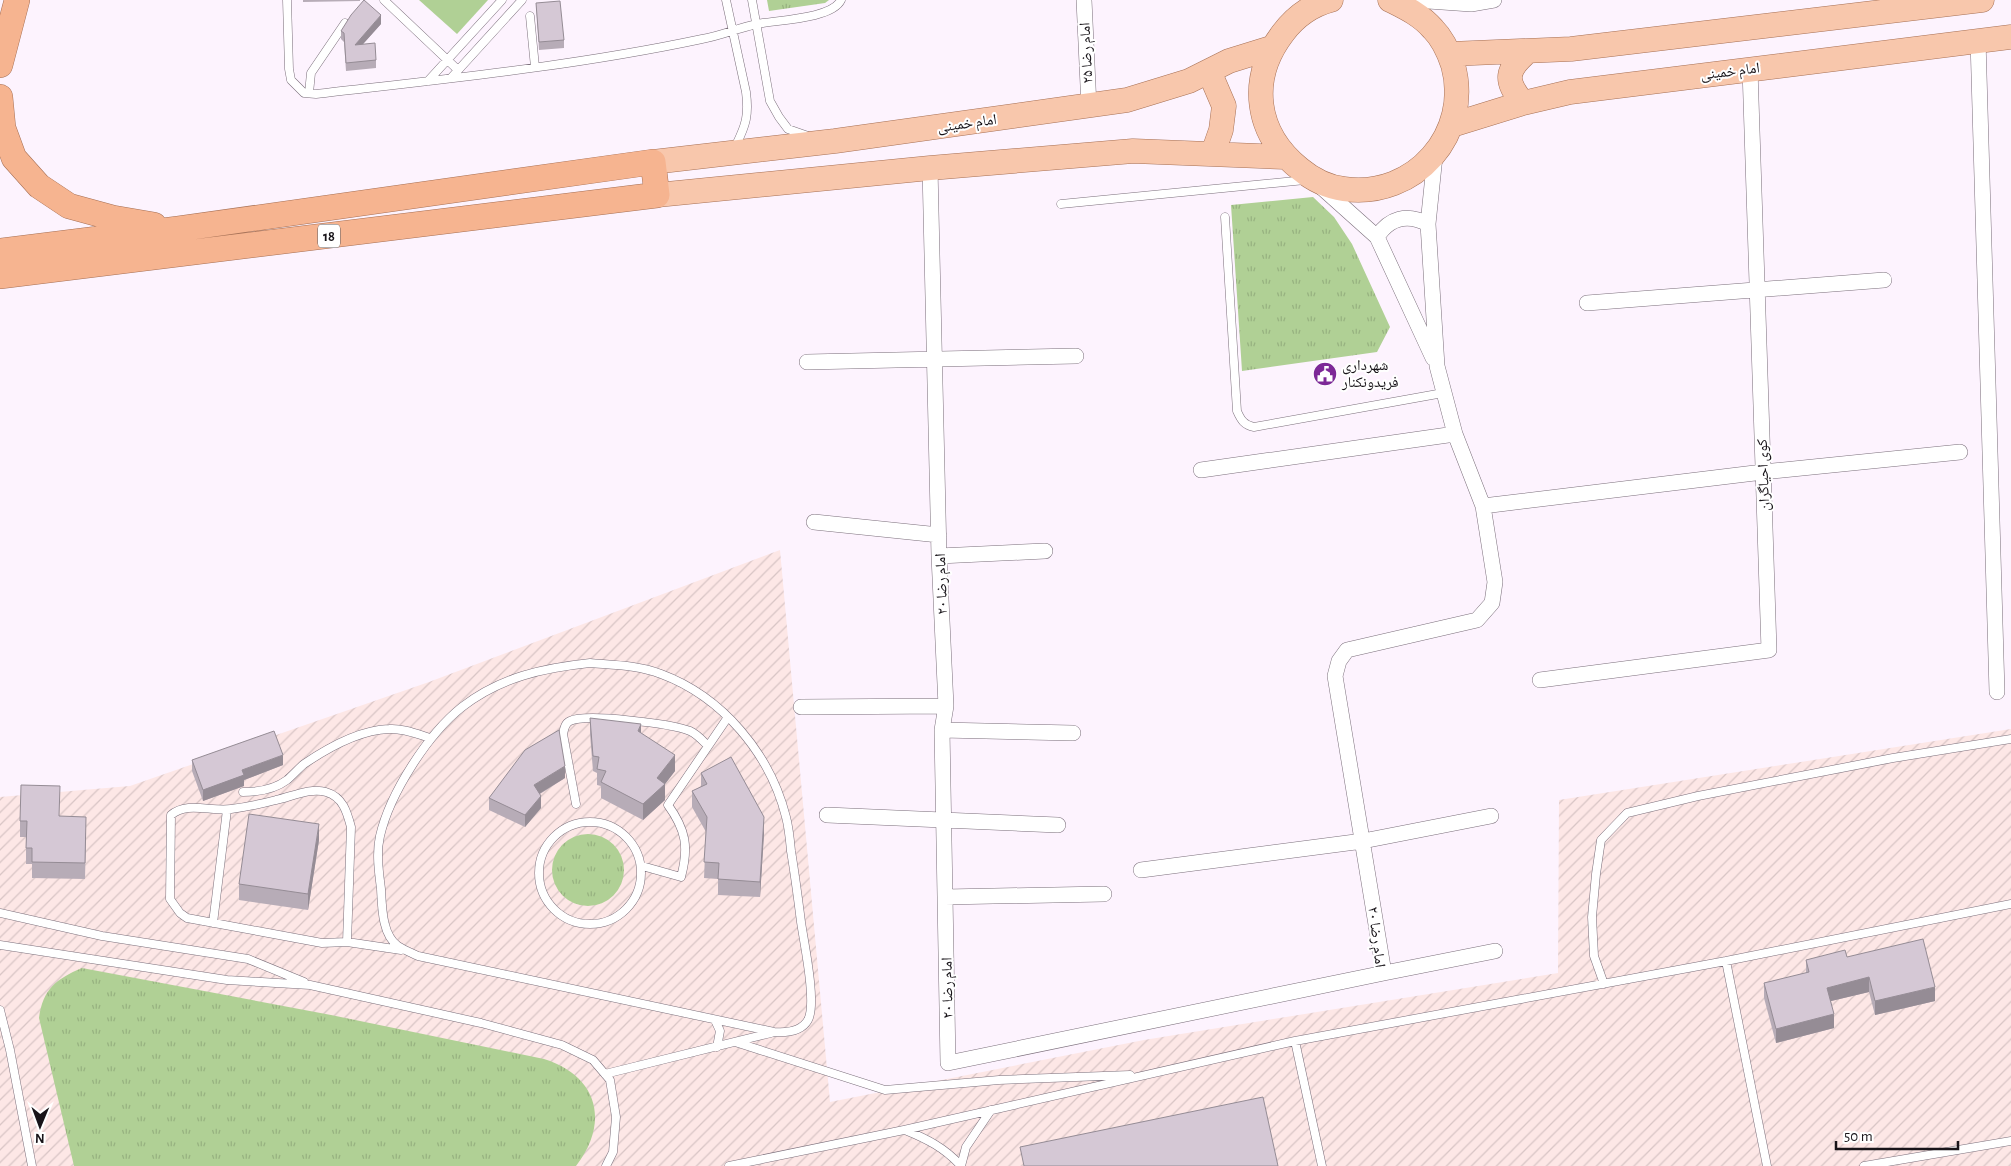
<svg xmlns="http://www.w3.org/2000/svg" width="2011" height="1166" font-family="'Alegreya Sans','Noto Naskh Arabic',sans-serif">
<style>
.industrial{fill:url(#industrial-furrows)}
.grass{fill:url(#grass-tufts)}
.garden{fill:#b0d095}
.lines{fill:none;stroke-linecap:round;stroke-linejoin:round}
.service-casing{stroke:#7b6f7b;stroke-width:9}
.minor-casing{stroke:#7b6f7b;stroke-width:16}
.primary-casing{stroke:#a67055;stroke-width:25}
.trunk-casing{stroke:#a67055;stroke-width:26}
.service{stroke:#fff;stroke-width:8}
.minor{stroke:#fff;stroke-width:15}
.primary{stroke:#f8c7ac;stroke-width:24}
.trunk{stroke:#f6b490;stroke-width:25}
.wall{fill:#b7acb7}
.shaded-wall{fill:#958c95}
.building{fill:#d5c8d5;stroke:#958c95}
.labels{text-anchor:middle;stroke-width:4;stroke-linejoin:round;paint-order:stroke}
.shield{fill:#fff;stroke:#5d5a5e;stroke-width:1}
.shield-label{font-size:14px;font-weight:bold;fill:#181419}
.street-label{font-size:15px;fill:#181419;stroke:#fff}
.poi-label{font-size:15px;fill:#181419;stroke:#fff;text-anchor:start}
</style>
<defs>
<pattern id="industrial-furrows" width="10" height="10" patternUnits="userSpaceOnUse" patternTransform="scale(1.25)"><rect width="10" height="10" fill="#fde7e6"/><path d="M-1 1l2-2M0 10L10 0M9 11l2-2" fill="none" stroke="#d8c5c5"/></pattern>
<pattern id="grass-tufts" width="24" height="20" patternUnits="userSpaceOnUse" patternTransform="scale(1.25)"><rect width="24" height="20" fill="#b0d095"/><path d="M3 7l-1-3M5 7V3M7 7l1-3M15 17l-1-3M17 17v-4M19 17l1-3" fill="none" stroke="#97b280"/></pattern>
</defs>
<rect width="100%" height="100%" fill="#fdf3fe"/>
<path class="industrial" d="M780,550l50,552 314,-62 414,-67 1,-173 452,-71v437h-2011v-369l130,-11 299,-104z"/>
<path class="grass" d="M767,0h62l-4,3 -56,8z
M1313,197l21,20 18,27 38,83 -13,25 -135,19 -11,-166z
M552 870a36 36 0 1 1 72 0a36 36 0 1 1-72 0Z
M82,968l249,47 213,44c54,17 66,63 32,107h-502l-35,-148c4,-29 17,-39 43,-50z"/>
<path class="garden" d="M419,0h69l-31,34z"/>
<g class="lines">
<g class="service-casing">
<path id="service" d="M287,0l2,69 2,11 13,13 12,1c129,-15 259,-28 386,-55 18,-3 36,-11 55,-15 19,-4 75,-5 84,-24
M384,0l74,70
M726,0l20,92c3,23 0,33 -10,53l-3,1
M752,0l18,101 9,16 9,12 20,7
M530,16l5,51
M451,78l71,-78
M428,81l74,-81
M309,93l2,-20 34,-50
M1061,204l244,-24
M1225,217l12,194c4,9 7,14 17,16l189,-34
M590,663c24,2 48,2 71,11 62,23 109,80 125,143 3,11 4,23 5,34 4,24 7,47 10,71 3,21 16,81 7,98 -7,12 -21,13 -34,12l-356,-76c-6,-3 -14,-6 -20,-10 -16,-11 -16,-39 -17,-57 -2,-16 -5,-36 -1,-53 10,-43 48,-102 82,-129 39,-30 81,-39 128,-44z
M243,792c15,0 32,-3 44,-12 6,-5 11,-11 17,-16 25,-17 55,-34 85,-35 14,-1 28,5 41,9
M576,804l-13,-70c1,-5 2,-11 7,-13 16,-8 103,3 120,10 7,3 13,10 18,15
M539 873a51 51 0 1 1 102 0a51 51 0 1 1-102 0Z
M642,866l39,11c8,-30 5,-47 -13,-72l60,-88
M0,913l102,23 146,23 56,23
M213,923l14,-113
M347,942l4,-115c-4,-15 -8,-30 -25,-35 -15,-5 -35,5 -50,8 -15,4 -30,7 -45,9 -20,3 -44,-8 -60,6l-1,84 10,14 7,5 135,25 25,-1 54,8
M0,945l227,35 83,5 171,38 81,22 31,15 17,20 6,37 -3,35 -7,14
M1726,961l41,205
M1604,984l-10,-28 -2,-39 4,-43 5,-34 26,-27 71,-17 195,-38 118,-19
M0,1010l10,40 22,116
M715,1020l5,11 -3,16
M1295,1041l27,125
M735,1042l150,48 114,-10 131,-5
M605,1074l166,-41
M905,1130c22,9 40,18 56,36
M729,1166l175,-36 391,-89 431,-80 285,-57
M961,1166l5,-19 25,-37
M1864,1166l147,-25"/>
</g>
<g class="minor-casing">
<path id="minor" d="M1084,0l5,107
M1414,0l57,4 23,-4
M1978,40l19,652
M930,168l9,388 7,150 -4,24 6,333 436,-90 -49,-297 4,-15 8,-11 130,-30 15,-17 3,-21 -12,-76 -28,-72 -18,-68 -9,-142 7,-68
M1320,186l57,51 56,121
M1377,237c12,-19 30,-24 51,-13
M1587,303l297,-23
M807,362l269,-6
M1201,470l254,-36
M1483,506l280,-34 197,-20
M814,522l125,13
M939,556l106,-5
M1540,680l229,-30 -19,-581
M801,707l145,-1
M942,730l131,3
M827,815l231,10
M1141,870l222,-29 128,-25
M945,897l159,-3
M1384,973l111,-22"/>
</g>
<g class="primary-casing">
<path id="primary" d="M1331,0c-19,5 -36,17 -48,33 -35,46 -28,100 17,136 12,10 28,18 44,20 71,10 128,-56 109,-124 -4,-12 -11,-27 -20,-36 -12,-14 -27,-21 -43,-29
M1450,54l121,-5 411,-49
M1209,71l15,35 -3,24 -8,23
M1523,103c-19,-23 -17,-33 5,-52
M1452,125l71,-22 47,-11 441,-55
M653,162l182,-21 292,-41 62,-19 40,-20 42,-13
M657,195l273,-27 203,-17 151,6"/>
</g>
<g class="trunk-casing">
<path id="trunk" d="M0,65l17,-65
M0,97l3,31 11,30 25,28 30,20 44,12 41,7
M0,251l178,-22 475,-67 4,33 -657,81"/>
</g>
<use href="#service" class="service"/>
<use href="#minor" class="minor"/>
<use href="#primary" class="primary"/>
<use href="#trunk" class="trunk"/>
</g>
<path class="wall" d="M303,0h57v1l-57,1z
M536,3l28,37v8l-25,2z
M381,24l-18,20 13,16v8l-30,3 -2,-29 -3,-3v-8z
M590,718l51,15 34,38 -10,13v16l-22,20 -42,-22v-12l-4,-1v-12l-4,-2 -3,-37z
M192,760l91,5 -39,15v6l-41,15 -11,-30z
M701,773l63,60 -4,64 -42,-2v-16l-14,-1 2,-46 -14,-25v-16l9,-4z
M565,778l-25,16 1,14 -16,19 -36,-17v-12z
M60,816l26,17 -1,46 -53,-1v-14h-6v-27h-6v-16z
M319,840l-11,70 -69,-10v-16z
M1847,957l88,44 -60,14 -6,-23 -38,9 3,27 -58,15 -12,-45v-15l42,-10v-13z"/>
<path class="shaded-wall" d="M381,15v9l-26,29v-8z
M641,724v16l-3,-9z
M283,755v10l-39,15v6l-41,15v-11l39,-20z
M675,755v16l-10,13v16l-22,20v-16l14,-26z
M565,766v12l-31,19v-12z
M541,796v12l-16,19v-12z
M764,817v16l-4,64v-15z
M319,824v16l-11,70v-16z
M1869,977v15l-42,10v-14z
M1935,987v14l-60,14v-14z
M1834,1014v14l-58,15v-14z"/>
<path class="building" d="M364,0l17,15 -26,30 20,-2 1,17 -30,3 -2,-30 -3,-2 10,-16z
M560,1l4,39 -25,2 -3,-39z
M590,718l51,6 -3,7 37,24 -18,23 8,6 -22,20 -42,-22 5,-11 -9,-2 2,-12 -6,-1z
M559,730l6,36 -31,19 7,11 -16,19 -36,-17 36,-48z
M274,731l9,24 -41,15 2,5 -41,15 -11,-30z
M731,757l33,60 -4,65 -42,-3 1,-16 -15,-1 3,-45 -15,-26 15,-7 -6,-11z
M21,785l39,1 -1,30 27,1 -1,46 -53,-1v-14h-6l1,-27h-7z
M249,814l70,10 -11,70 -69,-10z
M1923,939l12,48 -60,14 -6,-24 -42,11 7,26 -58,15 -12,-46 45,-11 -3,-12 39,-10 2,7z
M1263,1097l15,69h-254l-4,-19z"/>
<defs>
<g id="civic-disc" transform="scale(1.25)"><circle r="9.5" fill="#7d2897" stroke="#fff"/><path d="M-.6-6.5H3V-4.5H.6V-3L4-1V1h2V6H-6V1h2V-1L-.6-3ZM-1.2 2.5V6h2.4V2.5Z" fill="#fff"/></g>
</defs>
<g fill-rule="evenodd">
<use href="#civic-disc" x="1325" y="374"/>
</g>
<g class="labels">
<rect class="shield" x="318" y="224.5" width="22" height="23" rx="4"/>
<g class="shield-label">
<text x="329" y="241">18</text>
</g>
<g class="street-label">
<text transform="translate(1086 53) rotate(-93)" y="5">امام رضا ۲۵</text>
<text transform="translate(1730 71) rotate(-7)" y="5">امام خمینی</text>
<text transform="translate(967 123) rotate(-8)" y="5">امام خمینی</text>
<text transform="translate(1763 475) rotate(-92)" y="5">کوی احیاگران</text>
<text transform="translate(941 584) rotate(-92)" y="5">امام رضا ۲۰</text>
<text transform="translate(1377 937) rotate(83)" y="5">امام رضا ۲۰</text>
<text transform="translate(947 988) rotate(-91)" y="5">امام رضا ۲۰</text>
</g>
<g class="poi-label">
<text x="1342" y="370">شهرداری<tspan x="1342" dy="17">فریدونکنار</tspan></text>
</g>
</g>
<g transform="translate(40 1126) rotate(181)" stroke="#ffffff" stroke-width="4" paint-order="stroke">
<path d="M0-4L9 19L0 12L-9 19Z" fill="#181419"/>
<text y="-8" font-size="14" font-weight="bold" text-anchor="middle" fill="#181419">N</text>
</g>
<path d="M1836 1141v8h122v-8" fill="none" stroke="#181419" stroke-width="2.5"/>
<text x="1844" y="1141" font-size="15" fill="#181419" stroke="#ffffff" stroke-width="4" paint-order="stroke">50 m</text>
</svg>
